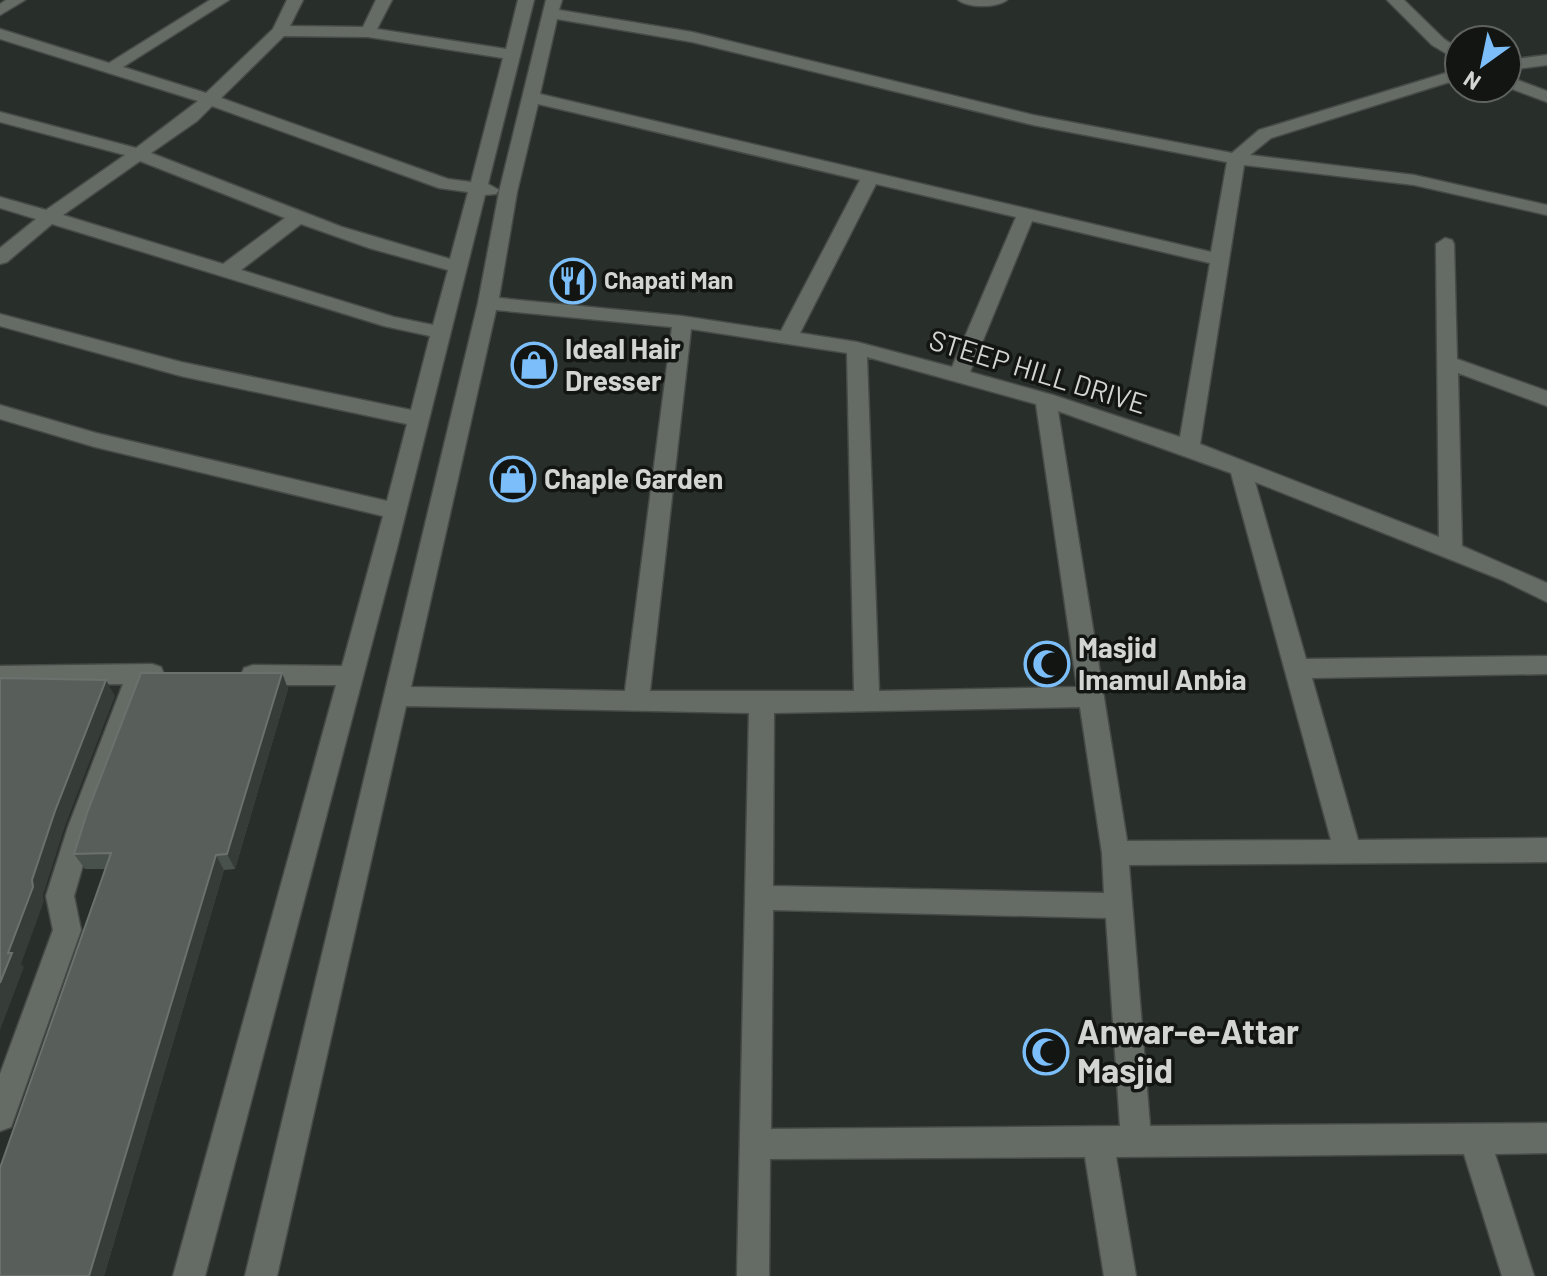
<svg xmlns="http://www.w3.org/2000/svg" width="1547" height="1276" font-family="Barlow,sans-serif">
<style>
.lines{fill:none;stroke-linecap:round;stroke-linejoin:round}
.minor-casing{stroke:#474b48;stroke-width:3}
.minor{fill:#656c66;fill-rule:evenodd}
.wall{fill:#49514d}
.shaded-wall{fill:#363d39}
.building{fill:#585f5b;stroke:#6b726e;stroke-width:2}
.labels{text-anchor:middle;stroke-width:7;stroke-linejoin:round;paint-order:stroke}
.far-poi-label{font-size:24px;font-weight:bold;fill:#d2d5d2;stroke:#131513;text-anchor:start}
.poi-label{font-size:28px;font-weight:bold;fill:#d2d5d2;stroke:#131513;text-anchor:start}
.street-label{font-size:28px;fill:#d2d5d2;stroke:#131513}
.near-poi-label{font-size:34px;font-weight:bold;fill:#d2d5d2;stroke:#131513;text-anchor:start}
</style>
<rect width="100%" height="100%" fill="#282e29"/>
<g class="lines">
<g class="minor-casing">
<path id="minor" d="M6,0h19l-25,15v-11z
M210,0h19l-106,67 83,26 67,-64 14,-29h16l-13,26 73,1 13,-27h16l-15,29 129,20 12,-49h16l-46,184 11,6 -3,4 -11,1 -88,353 -192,728h-32l163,-591h-83l-9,-3 -3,-7 3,-7 9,-3 89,1 41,-150 -288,-69 -95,-28v-14l96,28 291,68 20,-77 -226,-48 -181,-50v-12l181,48 230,48 19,-74 -46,-10 -332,-102 -45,38 -7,2v-16l36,-29 -36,-11v-11l46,13 79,-55 -125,-33v-10l136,36 62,-47 -198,-62v-10l109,34zM284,36l84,1 135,21 -32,124 -23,-3 -227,-81zM212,106l227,82 29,4 -18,67 -108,-32 -191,-74 46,-32zM140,161l145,57 -62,46 -160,-49zM301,224l68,24 79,22 -15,55 -39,-8 -153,-47z
M546,0h16l-3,10 133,22 341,83 199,38 27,-23 200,-61v10l-188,59 -21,17 164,20 133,30v10l-133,-30 -170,-20 -44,279 239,93 -3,-293 9,-6 7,2 2,4 3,115 90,32v15l-89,-33 4,173 85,37v19l-45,-22 -247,-98 51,177 241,-3v18l-235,4 46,162 189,-2v24l-418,3 21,261 397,-3v30l-52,1 39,122h-32l-38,-122 -348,3 20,119h-32l-19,-119 -315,2 -1,117h-32l12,-563 -343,-7 -129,570h-32l233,-973 21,-111zM557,19l135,23 341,83 194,37 -16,90 -671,-158zM538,104l322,76 -79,151 -99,-15 -183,-18 18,-106zM876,184l140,33 -64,150 -95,-25 -57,-9zM1032,221l178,42 -30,174 -127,-42 -83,-23zM496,310l176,17 -47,364 -214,-4zM691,329l156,24 7,338h-204zM867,357l169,47 41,283 -198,4zM1058,411l173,62 100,367 -204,1zM1080,707l22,146 2,40 -331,-7 1,-173zM773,910l333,8 14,208 -349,3z
M958,0h49c-11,8 -38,8 -49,0z
M1387,0h17l40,39 15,10v12l-27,-16z
M1547,55v10l-40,5v-10z
M1507,76l40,15v11l-40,-15z
M152,664l9,3 3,7 -3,7 -13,3 -54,143 -20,69 7,34 -66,186 -4,11 -11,4v-57l53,-144 -7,-34 22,-69 55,-143 -123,2v-20z"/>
</g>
<use href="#minor" class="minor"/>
</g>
<path class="wall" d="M282,673l6,16 -53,180 -11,1 -120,406h-104l106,-407h-21l-11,-15z"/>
<path class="shaded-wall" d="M282,673l6,16 -53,180 -8,-15z
M106,680l9,16 -50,130 -22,69 1,6 -23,63 3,3 -24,63v-47l8,-30 47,-142z
M216,855l8,15 -120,406h-15z"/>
<path class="building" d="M141,673h141l-55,181 -11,1 -127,421h-89v-108l111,-315 -37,1 13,-41z
M0,678l106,2 -51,131 -23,69 1,7 -25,66h4l-12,30z"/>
<defs>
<g id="restaurant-ring" transform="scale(2.3)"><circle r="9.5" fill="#131513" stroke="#7bbef9" stroke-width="1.5"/><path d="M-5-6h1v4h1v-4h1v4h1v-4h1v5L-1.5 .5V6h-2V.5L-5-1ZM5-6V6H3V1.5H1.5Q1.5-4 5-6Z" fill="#7bbef9"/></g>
<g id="shop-ring" transform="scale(2.3)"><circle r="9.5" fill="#131513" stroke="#7bbef9" stroke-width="1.5"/><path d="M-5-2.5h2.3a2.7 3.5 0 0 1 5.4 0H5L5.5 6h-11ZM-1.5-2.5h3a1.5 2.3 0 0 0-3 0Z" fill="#7bbef9"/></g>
<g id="mosque-ring" transform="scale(2.3)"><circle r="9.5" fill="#131513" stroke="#7bbef9" stroke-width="1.5"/><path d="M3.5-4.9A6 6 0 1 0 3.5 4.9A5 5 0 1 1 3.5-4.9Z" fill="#7bbef9"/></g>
</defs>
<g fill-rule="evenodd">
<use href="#restaurant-ring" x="573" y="281"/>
<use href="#shop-ring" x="534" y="365"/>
<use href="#shop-ring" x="513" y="479"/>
<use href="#mosque-ring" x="1047" y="664"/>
<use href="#mosque-ring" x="1046" y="1052"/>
</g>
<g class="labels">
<g class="far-poi-label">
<text x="604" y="289">Chapati Man</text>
</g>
<g class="poi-label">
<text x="565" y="359">Ideal Hair<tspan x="565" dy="32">Dresser</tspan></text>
<text x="544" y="489">Chaple Garden</text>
<text x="1078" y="658">Masjid<tspan x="1078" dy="32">Imamul Anbia</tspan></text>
</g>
<g class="street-label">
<text transform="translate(1038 372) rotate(17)" y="10">STEEP HILL DRIVE</text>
</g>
<g class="near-poi-label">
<text x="1077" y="1044">Anwar-e-Attar<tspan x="1077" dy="39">Masjid</tspan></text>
</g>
</g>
<g transform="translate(1483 64) rotate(213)"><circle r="38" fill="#131513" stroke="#5f625f" stroke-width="2"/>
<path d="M0-6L14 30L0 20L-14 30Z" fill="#7bbef9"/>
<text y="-12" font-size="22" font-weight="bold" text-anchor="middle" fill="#d2d5d2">N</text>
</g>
</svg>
